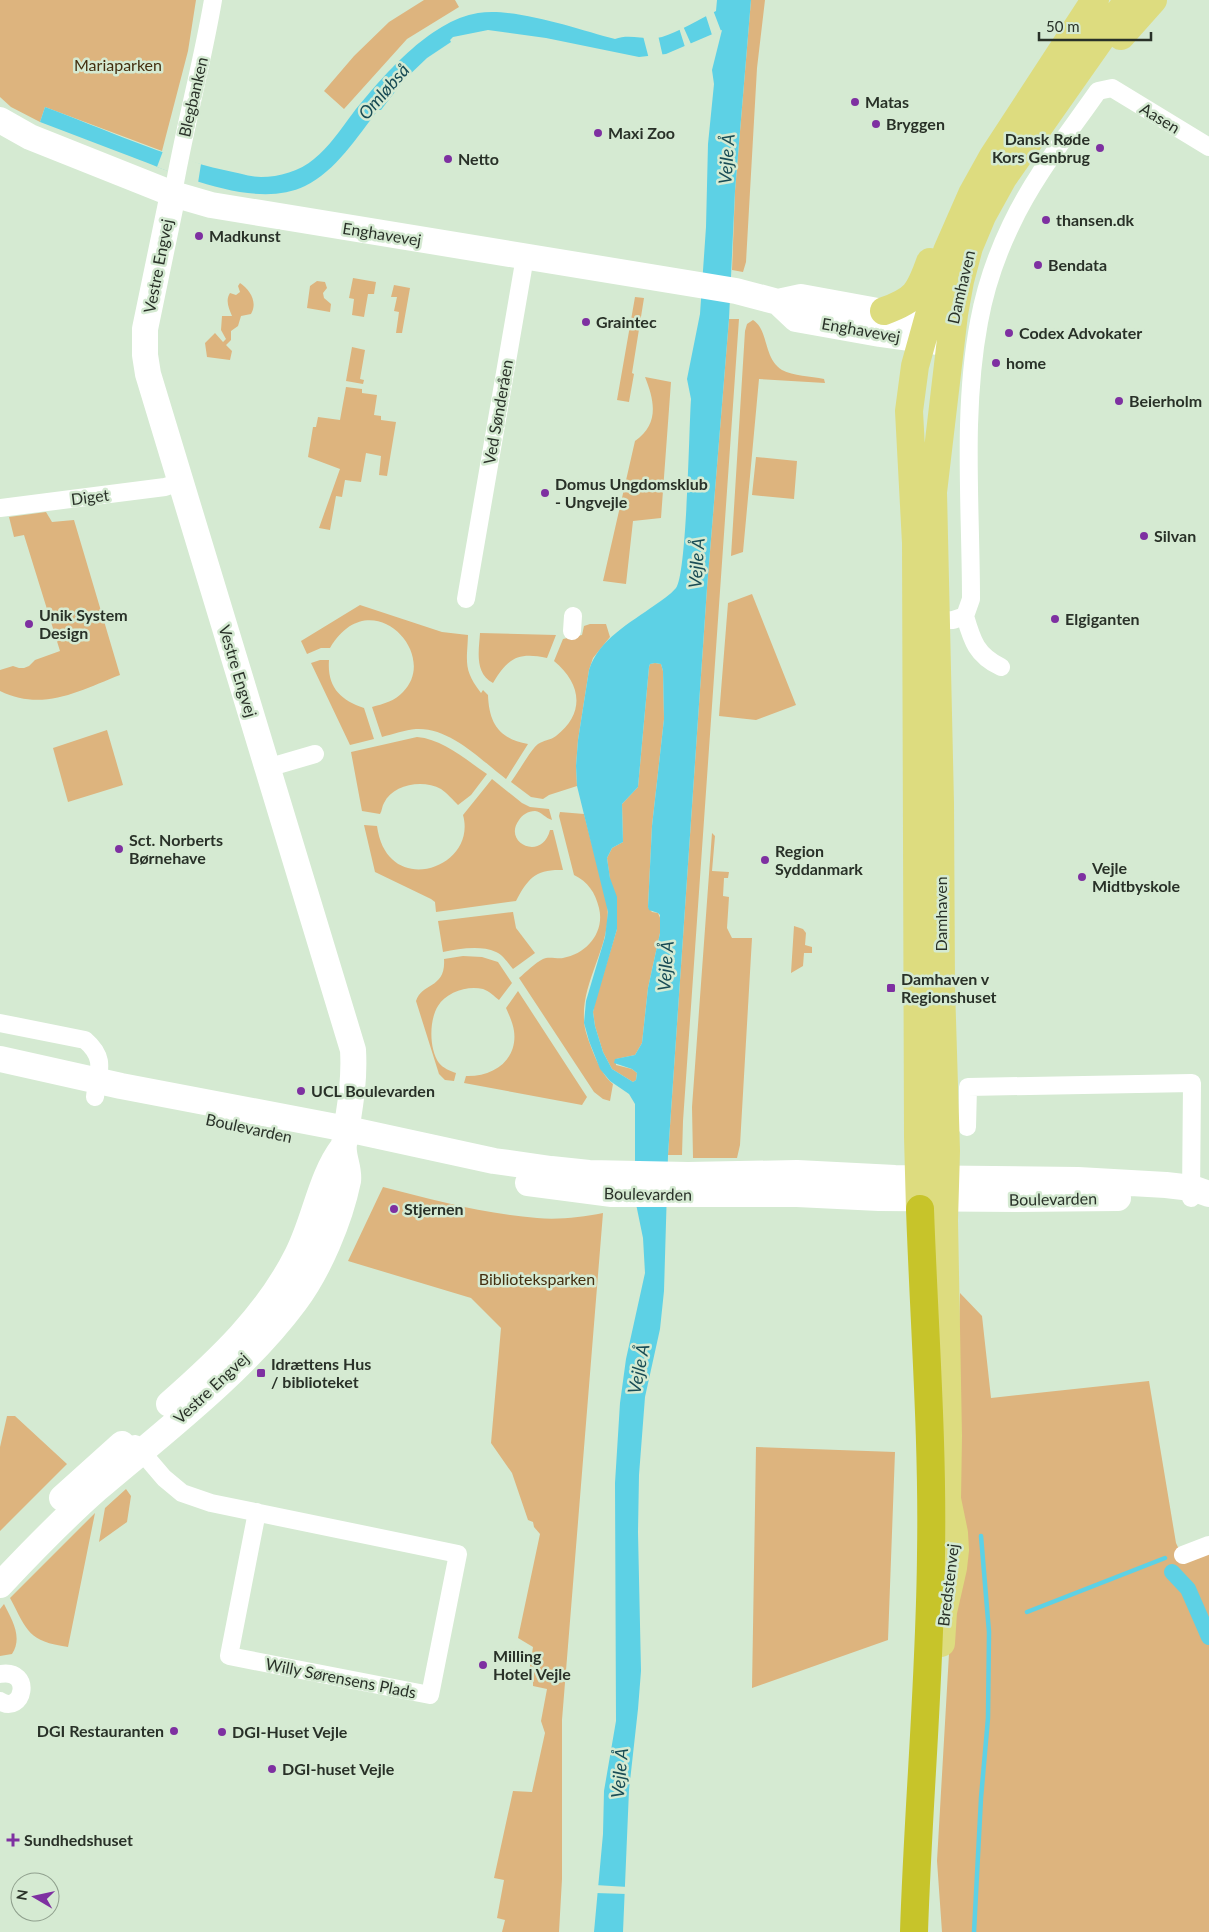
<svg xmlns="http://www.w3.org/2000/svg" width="1209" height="1932" font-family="Lato,sans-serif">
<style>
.green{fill:#ddb47e}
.water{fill:#5dd1e5;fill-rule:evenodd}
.pier{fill:#d5ead2}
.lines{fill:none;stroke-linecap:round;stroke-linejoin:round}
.stream{stroke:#5dd1e5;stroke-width:4.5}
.canal{stroke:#5dd1e5;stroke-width:16}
.street{stroke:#fff;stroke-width:18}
.secondary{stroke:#fff;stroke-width:26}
.primary{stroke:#dddc7f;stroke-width:28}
.highway{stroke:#c7c42a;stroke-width:28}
.poi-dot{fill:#7e30a1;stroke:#d5ead2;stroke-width:2}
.labels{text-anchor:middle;stroke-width:5;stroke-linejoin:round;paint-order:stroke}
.park-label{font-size:16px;fill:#442f10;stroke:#d5ead2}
.street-label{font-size:16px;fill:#293128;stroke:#d5ead2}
.poi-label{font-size:16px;font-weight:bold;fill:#293128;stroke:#d5ead2;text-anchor:start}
.water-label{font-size:18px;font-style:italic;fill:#194c55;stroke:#d5ead2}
</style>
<rect width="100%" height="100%" fill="#d5ead2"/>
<path class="green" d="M0,0h196l-8,51 -26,100 -117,-44 -5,15 -29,-15 -11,-10z
M424,0h31l4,7 -52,32 -63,70 -20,-18 30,-35 35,-34z
M751,0h14l-8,68 -11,194 -3,10 -11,-2 3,-79z
M353,278l23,4 -2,12h-6l-4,23 -12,-2 2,-16 -5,-1z
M317,281l8,1 2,6 -4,5 1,5 7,6 -1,8 -23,-4 3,-22z
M240,283c10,7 18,19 11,31l-10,2 -3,10 -7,5v9l-5,5 6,6 -2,9 -23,-3 -2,-14 10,-10 8,9 3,-3 -5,-9 1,-14h10c-3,-8 -7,-15 -2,-23l6,2 4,-3 -2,-6z
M394,285l16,3 -8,45h-6l3,-21 -5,-1 3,-14h-6z
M635,297l9,1 -12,75 2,1 -5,28 -12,-2z
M729,319h10l-56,802 -1,34h-14l39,-567z
M753,320c16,10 10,38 29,50 11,6 29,6 42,9l1,4 -66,-4 -16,173 -12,4 14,-225 2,-7z
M352,347l13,3 -5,29 4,1 -1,4 -17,-3z
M645,377l26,5 -10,136 -28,3 -7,63 -23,-3 32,-140c24,-17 20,-39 10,-64z
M346,387l16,2v4l15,2 -3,20 7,1v4l15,2 -9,54 -8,-1 2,-19 -15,-3 -5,29 -16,-2 -3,17 -6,-1 -6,34 -11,-2 21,-59 -32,-12 5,-30h3l2,-10 22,3z
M756,457l41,4 -3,38 -42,-4z
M46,512l6,10 22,-2 46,155c-41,16 -77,37 -120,16v-21l13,-4 6,2h5l5,-2 6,-6 25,-9 -36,-116 -10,2 -5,-20z
M752,594l44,111 -40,15 -37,-4 9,-113z
M360,605l82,27 26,3c-1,28 -5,34 13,58l2,-3 5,5c1,28 11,44 40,49l-22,35c-25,-19 -56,-52 -90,-50 -11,1 -23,5 -34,8l-10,-30c11,-3 23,-6 31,-15 38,-38 -33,-112 -73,-44h-9l-14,6 -6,-13z
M590,624h16l4,13 -17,21 -4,12 -11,70 -2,26 1,20 -28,9 -6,4 -12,-2 -20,-15c6,-8 21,-34 27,-38 6,-4 13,-4 18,-8 30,-23 25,-53 -2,-75l9,-22 19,-4 2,-9z
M480,633l76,2 -9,23c-29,-6 -39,0 -54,25 -19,-10 -14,-33 -13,-50z
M320,660h9c-2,27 11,40 35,48l10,31 -24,6 -39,-82z
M655,663l6,1 2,7 1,48 -12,107 -4,81 4,5 6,1 3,7 -1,13 -12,55 -6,55 -7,12 -19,4v6l16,4 5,4 -1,7 -3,2 -21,-13 -9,-17 -8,-26 -2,-14 2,-10 22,-73 -10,-71 5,-10 11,-6 -1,-38 16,-17 11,-120 1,-3z
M107,730l16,55 -55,17 -15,-54z
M417,737c26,2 49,23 70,37l-16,21 -13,10c-5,-5 -11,-12 -17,-16 -18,-10 -48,-5 -57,14 -2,3 -2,8 -4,11l-18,-3 -11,-59z
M492,779l30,24 8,4 19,2 3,11c-7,-2 -10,-8 -17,-9 -7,0 -13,4 -16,9 -17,23 23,42 31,10h3l10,40c-27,-1 -35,8 -47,31l-80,11 -1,-10 -4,-3 -56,-27 -11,-47 13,1c10,74 101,42 86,-11z
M560,812l24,2 23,89c6,41 -25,75 -23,116 0,11 5,22 9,33 4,10 11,25 20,32l-3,17 -7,-2 -9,-7 -75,-114c7,-6 16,-15 24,-19 5,-3 14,0 20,-1 24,-4 42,-26 36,-50 -4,-16 -11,-26 -25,-33l-15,-59z
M712,833l3,3 -3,35 17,1 -1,6h-4l-1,18 6,1 -2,31 5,10h20l-12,207 -3,13h-44l-1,-51z
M513,912l3,16 19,25 -22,16c-5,-6 -10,-14 -17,-17 -16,-7 -37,-3 -53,0l-5,-31z
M794,926l9,3 3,4 -1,12 7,2v6h-8l-1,13 -12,7z
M463,956l19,1 16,5 14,21 -13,17c-5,-4 -10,-9 -16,-11 -15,-4 -37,3 -45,17 -9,14 -9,43 1,57 4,5 11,8 17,10l-2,8 -9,-1 -6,-6 -23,-73c6,-19 30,-12 28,-42z
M518,991l69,106 -5,8 -118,-22 2,-7c27,1 52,-16 48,-45 -1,-8 -5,-16 -8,-23z
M383,1187c50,13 102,27 154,31 22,2 45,-1 66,-5l-41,507v159l-3,53h-57l3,-12 -8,-2 7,-38 -10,-2 19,-87 19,1 13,-59 -4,-12 6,-32 -14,-3v-5l-5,-2 5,-32 -15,-9 22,-104 -6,-7 -1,-5 -5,-2 -16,-47 -21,-30 10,-115 -30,-30 -123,-37z
M960,1293l22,23 9,82 158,-17 27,162 8,17 25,-9v381h-267l-5,-71 15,-259 3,-140z
M7,1416h8l52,48 -67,67v-84z
M756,1447l139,5 -7,188 -136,48z
M126,1489l5,7 -4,26 -28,20 6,-34z
M95,1513l-27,134c-40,-6 -40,-15 -58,-49z
M4,1604c8,16 19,33 8,50l-12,2v-47z"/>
<path class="water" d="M717,0h34l-16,191 -6,128 -22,269 -39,567 -4,136 -4,38 -15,68 -6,78 -1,57 3,139 -3,38 -9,81 -6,142h-29l9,-98 1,-43 12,-70 -1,-238 5,-80 6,-44 19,-86 -2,-35 -8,-39v-95l-6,-10 -19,-13 -10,-12 -11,-28 -5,-18 2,-22 19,-64 3,-25 -31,-126 -1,-20 2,-26 11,-70c10,-31 41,-47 66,-65 7,-5 15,-10 21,-17 11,-14 13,-161 15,-189l-4,-20 13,-65 6,-87 2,-83 6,-60 -2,-14 10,-40 -56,24 -27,3 -93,-19 -58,-8 -35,7 -3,3 1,2 -24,16 -23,22 -23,30h-3c-21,27 -42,61 -73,76 -49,24 -126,-11 -173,-29 -31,-12 -61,-23 -92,-35l5,-15c57,21 120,50 179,63 12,2 25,7 37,7 18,0 39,-6 53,-18 15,-12 27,-30 39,-46 29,-36 76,-92 125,-100 37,-6 99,16 137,26 15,-6 31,2 47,-2 16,-5 38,-18 54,-26zM655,663l6,1 2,7 1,48 -12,107 -4,81 1,3 9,3 2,2v18l-12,55 -6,55 -7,12 -20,4 -1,4 18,6 5,4 -1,7 -3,2 -21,-13 -9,-17 -8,-26 -2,-14 24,-83v-32l-7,-19 -3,-20 5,-10 11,-6 -1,-38 16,-17 11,-120 1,-3z"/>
<path class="pier" d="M713,10l8,21 -9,4 -7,-22z
M683,26l8,18 -6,3 -6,-19z
M658,35l5,22 -14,2 -6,-23z
M163,151l38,13 -3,19 -41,-16z
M595,1885l33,2 -1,7 -32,-1z"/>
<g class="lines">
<path class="stream" d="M1027,1612l138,-54
M974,1932l7,-134 7,-80 1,-86 -8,-96"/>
<path class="canal" d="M1172,1572l16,17 21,48"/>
<path class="street" d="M173,194c11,-65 29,-129 40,-194
M0,508l165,-21 15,-5
M466,599l59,-342
M965,616c7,24 11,39 36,51
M926,621l27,-1 12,-4 6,-17c0,-92 -9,-186 8,-277 6,-33 18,-68 32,-97 23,-49 57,-91 87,-134l14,-3 97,59
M572,631l1,-15
M267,768l48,-14
M0,1023l85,17c22,19 13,32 10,57
M967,1127l1,-40 224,-4 -1,115
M135,1444l29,34 18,15 29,10 247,51 -28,141 -201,-39 28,-144
M1183,1555l26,-10
M0,1674c34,-6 23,42 0,27"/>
<path class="secondary" d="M0,120l30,17 143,57 38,11 525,86 42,11 18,17 84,15 64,9
M778,302l23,-5 126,23
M0,1059l121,27 226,43 147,32 57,8 38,4 99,2 109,-2 98,5 183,2 88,5 26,3 17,6
M528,1183l84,11h185l82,4 138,1 101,-1
M169,1404c50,-44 98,-89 128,-149 18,-35 23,-78 46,-108
M62,1498l60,-54
M0,1585c31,-33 63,-66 97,-96 67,-57 146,-117 198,-187 24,-32 45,-82 53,-121 2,-12 -6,-25 -4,-37 5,-33 11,-60 9,-94l-205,-676 -3,-19v-26l28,-135"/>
<path class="primary" d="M1121,36l32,-36
M884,311c31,-11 35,-18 46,-49
M920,1209l-2,-72 -2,-594 -7,-132 6,-45 32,-115 25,-57 20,-36 103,-158
M941,1643l2,-31 10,-44 2,-18 -1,-17 -7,-34 1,-63 -4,-216 2,-69 -5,-164 -1,-184 -7,-311 21,-178 6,-33 9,-34 13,-31 21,-38 125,-178"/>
<path class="highway" d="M914,1932c4,-126 16,-252 17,-378 2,-115 -7,-230 -11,-345"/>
</g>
<g class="poi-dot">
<circle cx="855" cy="102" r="5"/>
<circle cx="876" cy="124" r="5"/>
<circle cx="598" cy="133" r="5"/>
<circle cx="1100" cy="148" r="5"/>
<circle cx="448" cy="159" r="5"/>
<circle cx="1046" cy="220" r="5"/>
<circle cx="199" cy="236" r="5"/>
<circle cx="1038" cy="265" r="5"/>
<circle cx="586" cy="322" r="5"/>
<circle cx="1009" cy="333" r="5"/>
<circle cx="996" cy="363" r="5"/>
<circle cx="1119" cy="401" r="5"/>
<circle cx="545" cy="493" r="5"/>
<circle cx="1144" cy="536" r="5"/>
<circle cx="1055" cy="619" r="5"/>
<circle cx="29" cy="624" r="5"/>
<circle cx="119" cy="849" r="5"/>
<circle cx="765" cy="860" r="5"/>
<circle cx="1082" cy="877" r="5"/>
<rect x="886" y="983" width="10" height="10" rx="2.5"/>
<circle cx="301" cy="1091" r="5"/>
<circle cx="394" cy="1209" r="5"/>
<rect x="256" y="1368" width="10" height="10" rx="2.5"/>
<circle cx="483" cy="1665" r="5"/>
<circle cx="174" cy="1731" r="5"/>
<circle cx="222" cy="1732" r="5"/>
<circle cx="272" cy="1769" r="5"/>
<path d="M10.5 1832.5h5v5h5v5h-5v5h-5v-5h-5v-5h5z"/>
</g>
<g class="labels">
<g class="park-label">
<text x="118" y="71">Mariaparken</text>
<text x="537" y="1285">Biblioteksparken</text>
</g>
<g class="street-label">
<text transform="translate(193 97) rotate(-77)" y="6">Blegbanken</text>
<text transform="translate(1160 118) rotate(31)" y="6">Aasen</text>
<text transform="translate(382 234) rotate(9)" y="6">Enghavevej</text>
<text transform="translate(158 266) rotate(-79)" y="6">Vestre Engvej</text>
<text transform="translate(961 287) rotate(-77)" y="6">Damhaven</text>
<text transform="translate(861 330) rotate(10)" y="6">Enghavevej</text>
<text transform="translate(498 412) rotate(-80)" y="6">Ved Sønderåen</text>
<text transform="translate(90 497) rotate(-7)" y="6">Diget</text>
<text transform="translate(238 671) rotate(73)" y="6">Vestre Engvej</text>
<text transform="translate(941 914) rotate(-90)" y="6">Damhaven</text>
<text transform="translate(249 1128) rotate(12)" y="6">Boulevarden</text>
<text transform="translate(648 1194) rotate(1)" y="6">Boulevarden</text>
<text transform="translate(1053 1199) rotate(-1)" y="6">Boulevarden</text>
<text transform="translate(211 1388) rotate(-43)" y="6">Vestre Engvej</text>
<text transform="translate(948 1585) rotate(-83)" y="6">Bredstenvej</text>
<text transform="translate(341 1678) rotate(11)" y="6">Willy Sørensens Plads</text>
</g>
<g class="poi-label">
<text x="865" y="108">Matas</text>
<text x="886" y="130">Bryggen</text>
<text x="608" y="139">Maxi Zoo</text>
<text x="1090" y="145" text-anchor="end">Dansk Røde<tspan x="1090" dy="18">Kors Genbrug</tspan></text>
<text x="458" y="165">Netto</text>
<text x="1056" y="226">thansen.dk</text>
<text x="209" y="242">Madkunst</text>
<text x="1048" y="271">Bendata</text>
<text x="596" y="328">Graintec</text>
<text x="1019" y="339">Codex Advokater</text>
<text x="1006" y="369">home</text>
<text x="1129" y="407">Beierholm</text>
<text x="555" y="490">Domus Ungdomsklub<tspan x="555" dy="18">- Ungvejle</tspan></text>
<text x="1154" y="542">Silvan</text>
<text x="39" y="621">Unik System<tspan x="39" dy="18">Design</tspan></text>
<text x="1065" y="625">Elgiganten</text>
<text x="129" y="846">Sct. Norberts<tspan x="129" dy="18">Børnehave</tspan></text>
<text x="775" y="857">Region<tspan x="775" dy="18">Syddanmark</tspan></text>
<text x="1092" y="874">Vejle<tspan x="1092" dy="18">Midtbyskole</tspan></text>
<text x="901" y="985">Damhaven v<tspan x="901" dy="18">Regionshuset</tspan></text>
<text x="311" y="1097">UCL Boulevarden</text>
<text x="404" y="1215">Stjernen</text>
<text x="271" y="1370">Idrættens Hus<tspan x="271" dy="18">/ biblioteket</tspan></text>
<text x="493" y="1662">Milling<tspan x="493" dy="18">Hotel Vejle</tspan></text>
<text x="164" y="1737" text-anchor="end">DGI Restauranten</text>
<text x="232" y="1738">DGI-Huset Vejle</text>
<text x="282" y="1775">DGI-huset Vejle</text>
<text x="24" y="1846">Sundhedshuset</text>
</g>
<g class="water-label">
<text transform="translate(384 92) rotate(-49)" y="6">Omløbså</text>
<text transform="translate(727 159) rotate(-86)" y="6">Vejle Å</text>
<text transform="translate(697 563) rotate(-86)" y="6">Vejle Å</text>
<text transform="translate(666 966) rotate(-86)" y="6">Vejle Å</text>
<text transform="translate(639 1369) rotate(-79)" y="6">Vejle Å</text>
<text transform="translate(620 1773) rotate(-85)" y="6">Vejle Å</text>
</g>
</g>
<g transform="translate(35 1897) rotate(279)"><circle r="24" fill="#d5ead2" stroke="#90a08e"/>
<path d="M0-4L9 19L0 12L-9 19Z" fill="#7e30a1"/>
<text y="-8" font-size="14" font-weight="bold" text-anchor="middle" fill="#293128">N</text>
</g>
<path d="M1039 32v8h112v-8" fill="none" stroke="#293128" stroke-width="2.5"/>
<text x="1046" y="32" font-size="15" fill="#293128" stroke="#d5ead2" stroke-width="4" paint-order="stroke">50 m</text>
</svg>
